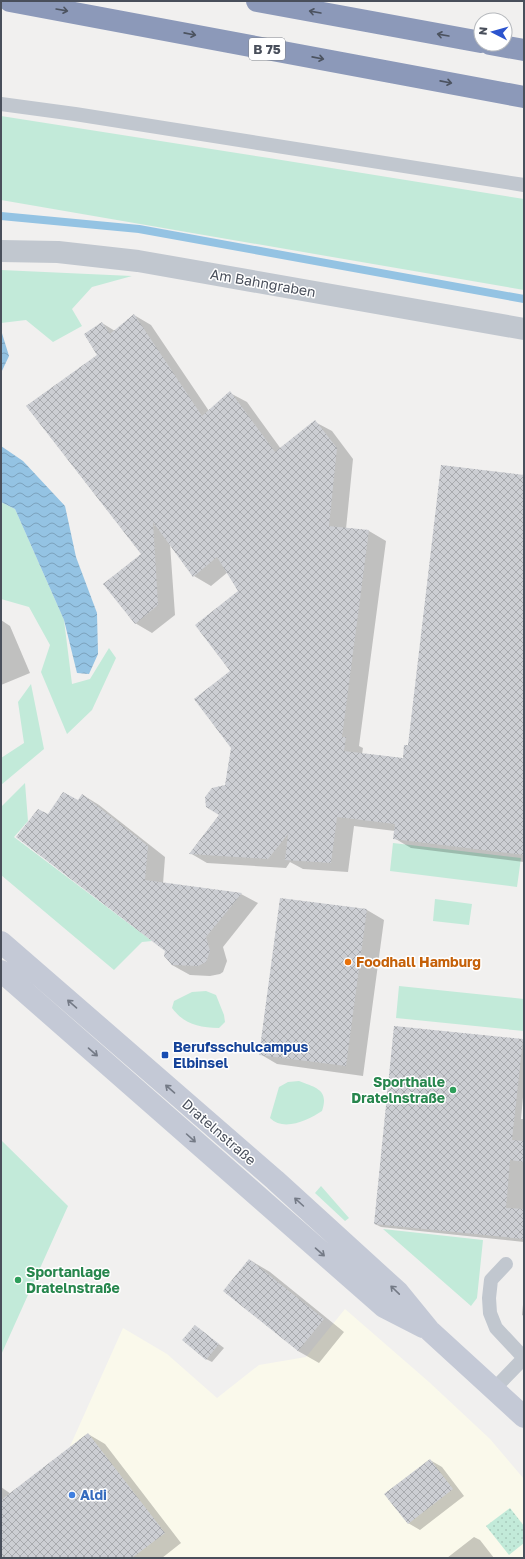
<svg xmlns="http://www.w3.org/2000/svg" width="525" height="1559" font-family="'Golos Text',sans-serif">
<style>
.commercial{fill:#faf9eb}
.grass{fill:#c2ead9}
.park{fill:url(#park-dots)}
.water{fill:url(#water-waves)}
.shadow{fill:#0003}
.lines{fill:none;stroke-linecap:round;stroke-linejoin:round}
.stream{stroke:#94c3e3;stroke-width:8}
.building{fill:url(#building-cross-hatch)}
.lane{stroke:#c1c7cf;stroke-width:14}
.street{stroke:#c1c7cf;stroke-width:22}
.secondary{stroke:#c4c9d6;stroke-width:22}
.highway{stroke:#8c99b9;stroke-width:22}
.oneway{stroke:#4c5360}
.oneway2{stroke:#747a86}
.food-dot{fill:#e8710a;stroke:#fff;stroke-width:1.5}
.transit-dot{fill:#1a4fb4;stroke:#fff;stroke-width:1.5}
.leisure-dot{fill:#2e9e5b;stroke:#fff;stroke-width:1.5}
.shop-dot{fill:#3f7fe0;stroke:#fff;stroke-width:1.5}
.labels{text-anchor:middle;stroke-width:3;stroke-linejoin:round;paint-order:stroke}
.shield{fill:#fff;stroke:#80848c;stroke-width:1}
.shield-label{font-size:13px;font-weight:bold;fill:#494f5b}
.street-label{font-size:14px;fill:#494f5b;stroke:#fff}
.food-label{font-size:14px;font-weight:bold;fill:#c56008;stroke:#fff;text-anchor:start}
.transit-label{font-size:14px;font-weight:bold;fill:#164399;stroke:#fff;text-anchor:start}
.leisure-label{font-size:14px;font-weight:bold;fill:#27864d;stroke:#fff;text-anchor:end}
.shop-label{font-size:14px;font-weight:bold;fill:#366cbe;stroke:#fff;text-anchor:start}
</style>
<defs>
<pattern id="park-dots" width="8" height="8" patternUnits="userSpaceOnUse"><rect width="8" height="8" fill="#c2ead9"/><path d="M2 2h.1M6 6h.1" fill="none" stroke="#a8cabc" stroke-width="1.8" stroke-linecap="round"/></pattern>
<pattern id="water-waves" width="16" height="10" patternUnits="userSpaceOnUse"><rect width="16" height="10" fill="#94c3e3"/><path d="M0 5q4-4 8 0t8 0" fill="none" stroke="#7ba1bb"/></pattern>
<pattern id="building-cross-hatch" width="8" height="8" patternUnits="userSpaceOnUse"><rect width="8" height="8" fill="#ccced3"/><path d="M0 0l8 8M0 8l8-8" fill="none" stroke="#a8aaae"/></pattern>
</defs>
<rect width="100%" height="100%" fill="#f1f0ef"/>
<path class="commercial" d="M345,1309l84,73 61,57 34,40v79h-504l103,-230 44,26 50,44 42,-33 47,-8z"/>
<path class="grass" d="M1,116l268,42 255,41v91l-523,-90z
M1,270l131,6 -40,11 -20,22 10,17 -29,16 -27,-22 -25,3z
M1,502l14,7 49,111 8,64 18,-5 19,-31 7,10 -24,52 -25,24 -26,-62 9,-27 -21,-38 -28,-8z
M31,684l13,65 -43,36v-27l23,-15 -6,-41z
M25,783l3,38 -14,16 138,104 -10,1 -28,28 -113,-95v-68z
M393,843l128,15 -4,29 -127,-16z
M435,899l37,5 -3,21 -36,-4z
M399,986l125,13v32l-128,-13z
M206,991l10,4 8,20 1,7 -6,6c-21,-1 -34,-3 -47,-20l2,-7 18,-9z
M299,1081c18,7 30,9 23,30 -14,9 -38,21 -52,7l9,-31 9,-5z
M1,1140l67,66 -67,149z
M321,1186l28,32 -4,3 -30,-28z
M383,1229l100,11 -6,58 -6,8z"/>
<path class="park" d="M510,1508l14,18v17l-15,12 -23,-29z"/>
<path class="water" d="M1,330l8,26 -8,17z
M1,446l22,15 42,45 11,51 21,56 1,41 -9,20 -12,-1 -13,-53 -49,-111 -14,-7z"/>
<path class="shadow" d="M134,315l17,10 58,86 21,-18 17,9 34,47 34,-27 17,9 21,28 -7,70 23,2 17,10 -27,205 4,2 -1,6 41,5 121,-283v386l-113,-14 -17,-10 1,-7 -41,-5 -6,46 -45,-3 -13,-7 -4,6 -79,-5 -17,-10 30,-39 6,-28 6,-38 -1,-77 9,-79 -12,-20 -17,14 -17,-10 -24,-32 5,71 -23,18 -17,-10 7,-69 -44,-199 4,-32 13,8z
M1,620l9,6 20,47 -29,12z
M83,795l16,10 66,52 -2,27 78,10 17,9 -35,44 4,14 -4,11 -3,2 -10,2 -20,-1 -18,-10 -6,-14 -118,-136 30,-13z
M367,910l17,10 -21,156 -86,-12 -17,-10z
M522,1040l2,1v45l-3,33h3v123l-143,-15 -6,-3z
M250,1260l20,12 74,60 -25,31 -21,-12z
M524,1294v22l-2,-1z
M195,1326l29,22 -12,14 -6,-3z
M88,1434l17,10 76,99 -19,15h-161v-71l10,7z
M430,1460l12,7 22,29 -44,34 -12,-7z
M474,1537l6,3 14,18h-47z"/>
<g class="lines">
<path class="stream" d="M1,216l138,13 385,70"/>
</g>
<path class="building" d="M134,314l68,102 28,-25 45,61 40,-32 22,28 -8,78 40,4 -27,207h4l-2,14 59,7 1,-13h4l33,-280 83,10v380l-131,-16 2,-15 -58,-7 -6,46 -46,-3 3,-26 -20,25 -79,-5 30,-39 -13,-8 -1,-10 7,-9 13,-3 6,-37 -37,-49 36,-28 -35,-46 43,-34 -21,-34 -24,20 -40,-55 5,83 -23,19 -32,-40 38,-30 -115,-148 71,-51 -13,-21 18,-12 8,12z
M63,792l15,8 4,-6 66,52 -3,34 97,13 -36,44 4,14 -4,11 -8,4 -26,-1 -8,-9 1,-5 -149,-114 22,-28 10,5z
M280,898l87,11 -21,157 -87,-11z
M394,1026l129,13 -11,101 12,1v21l-14,-2 -4,48 18,1v30l-150,-15z
M249,1259l75,60 -26,32 -75,-60z
M195,1325l24,19 -13,16 -24,-20z
M88,1433l77,100 -33,25h-131v-58z
M430,1459l23,30 -45,35 -24,-30z"/>
<g class="lines">
<path class="lane" d="M1,104l74,10 449,71
M506,1264l-15,16 -2,18 1,15 6,15 28,30
M494,1389l30,-31"/>
<path class="street" d="M1,251l57,1 80,9 386,68"/>
<path class="secondary" d="M1,942l274,238 123,112 31,38 95,87
M1,971l383,336 39,20"/>
<path class="highway" d="M10,1l514,96
M257,1l224,41
M490,44l34,6"/>
</g>
<defs><path id="oneway-shaft" d="M-6 0H5M1.5-3L5.5 0L1.5 3" fill="none" stroke-width="1.6" stroke-linecap="round" stroke-linejoin="round"/></defs>
<g class="oneway">
<use href="#oneway-shaft" transform="translate(62 10) rotate(10)"/>
<use href="#oneway-shaft" transform="translate(315 12) rotate(-170)"/>
<use href="#oneway-shaft" transform="translate(190 34) rotate(11)"/>
<use href="#oneway-shaft" transform="translate(443 35) rotate(-170)"/>
<use href="#oneway-shaft" transform="translate(318 58) rotate(11)"/>
<use href="#oneway-shaft" transform="translate(446 82) rotate(11)"/>
</g>
<g class="oneway2">
<use href="#oneway-shaft" transform="translate(72 1004) rotate(-139)"/>
<use href="#oneway-shaft" transform="translate(93 1052) rotate(41)"/>
<use href="#oneway-shaft" transform="translate(170 1089) rotate(-139)"/>
<use href="#oneway-shaft" transform="translate(191 1138) rotate(42)"/>
<use href="#oneway-shaft" transform="translate(299 1202) rotate(-138)"/>
<use href="#oneway-shaft" transform="translate(320 1252) rotate(41)"/>
<use href="#oneway-shaft" transform="translate(395 1290) rotate(-136)"/>
</g>
<circle class="food-dot" cx="348" cy="962" r="4"/>
<rect class="transit-dot" x="161" y="1051" width="8" height="8" rx="2"/>
<g class="leisure-dot">
<circle cx="453" cy="1090" r="4"/>
<circle cx="18" cy="1280" r="4"/>
</g>
<circle class="shop-dot" cx="72" cy="1495" r="4"/>
<g class="labels">
<rect class="shield" x="249" y="38" width="36" height="22" rx="3"/>
<g class="shield-label">
<text x="267" y="54">B 75</text>
</g>
<g class="street-label">
<text transform="translate(263 283) rotate(10)" y="5">Am Bahngraben</text>
<text transform="translate(219 1132) rotate(41)" y="5">Dratelnstraße</text>
</g>
<g class="food-label">
<text x="356" y="967">Foodhall Hamburg</text>
</g>
<g class="transit-label">
<text x="173" y="1052">Berufsschulcampus<tspan x="173" dy="16">Elbinsel</tspan></text>
</g>
<g class="leisure-label">
<text x="445" y="1087">Sporthalle<tspan x="445" dy="16">Dratelnstraße</tspan></text>
<text x="26" y="1277" text-anchor="start">Sportanlage<tspan x="26" dy="16">Dratelnstraße</tspan></text>
</g>
<g class="shop-label">
<text x="80" y="1500">Aldi</text>
</g>
</g>
<rect width="525" height="1559" fill="none" stroke="#494f5b" stroke-width="4"/>
<g transform="translate(493 32) rotate(276)"><circle r="19" fill="#ffffff" stroke="#b6b9bd"/>
<path d="M0-3L7 15L0 10L-7 15Z" fill="#2c54ce"/>
<text y="-6" font-size="11" font-weight="bold" text-anchor="middle" fill="#494f5b">N</text>
</g>
</svg>
